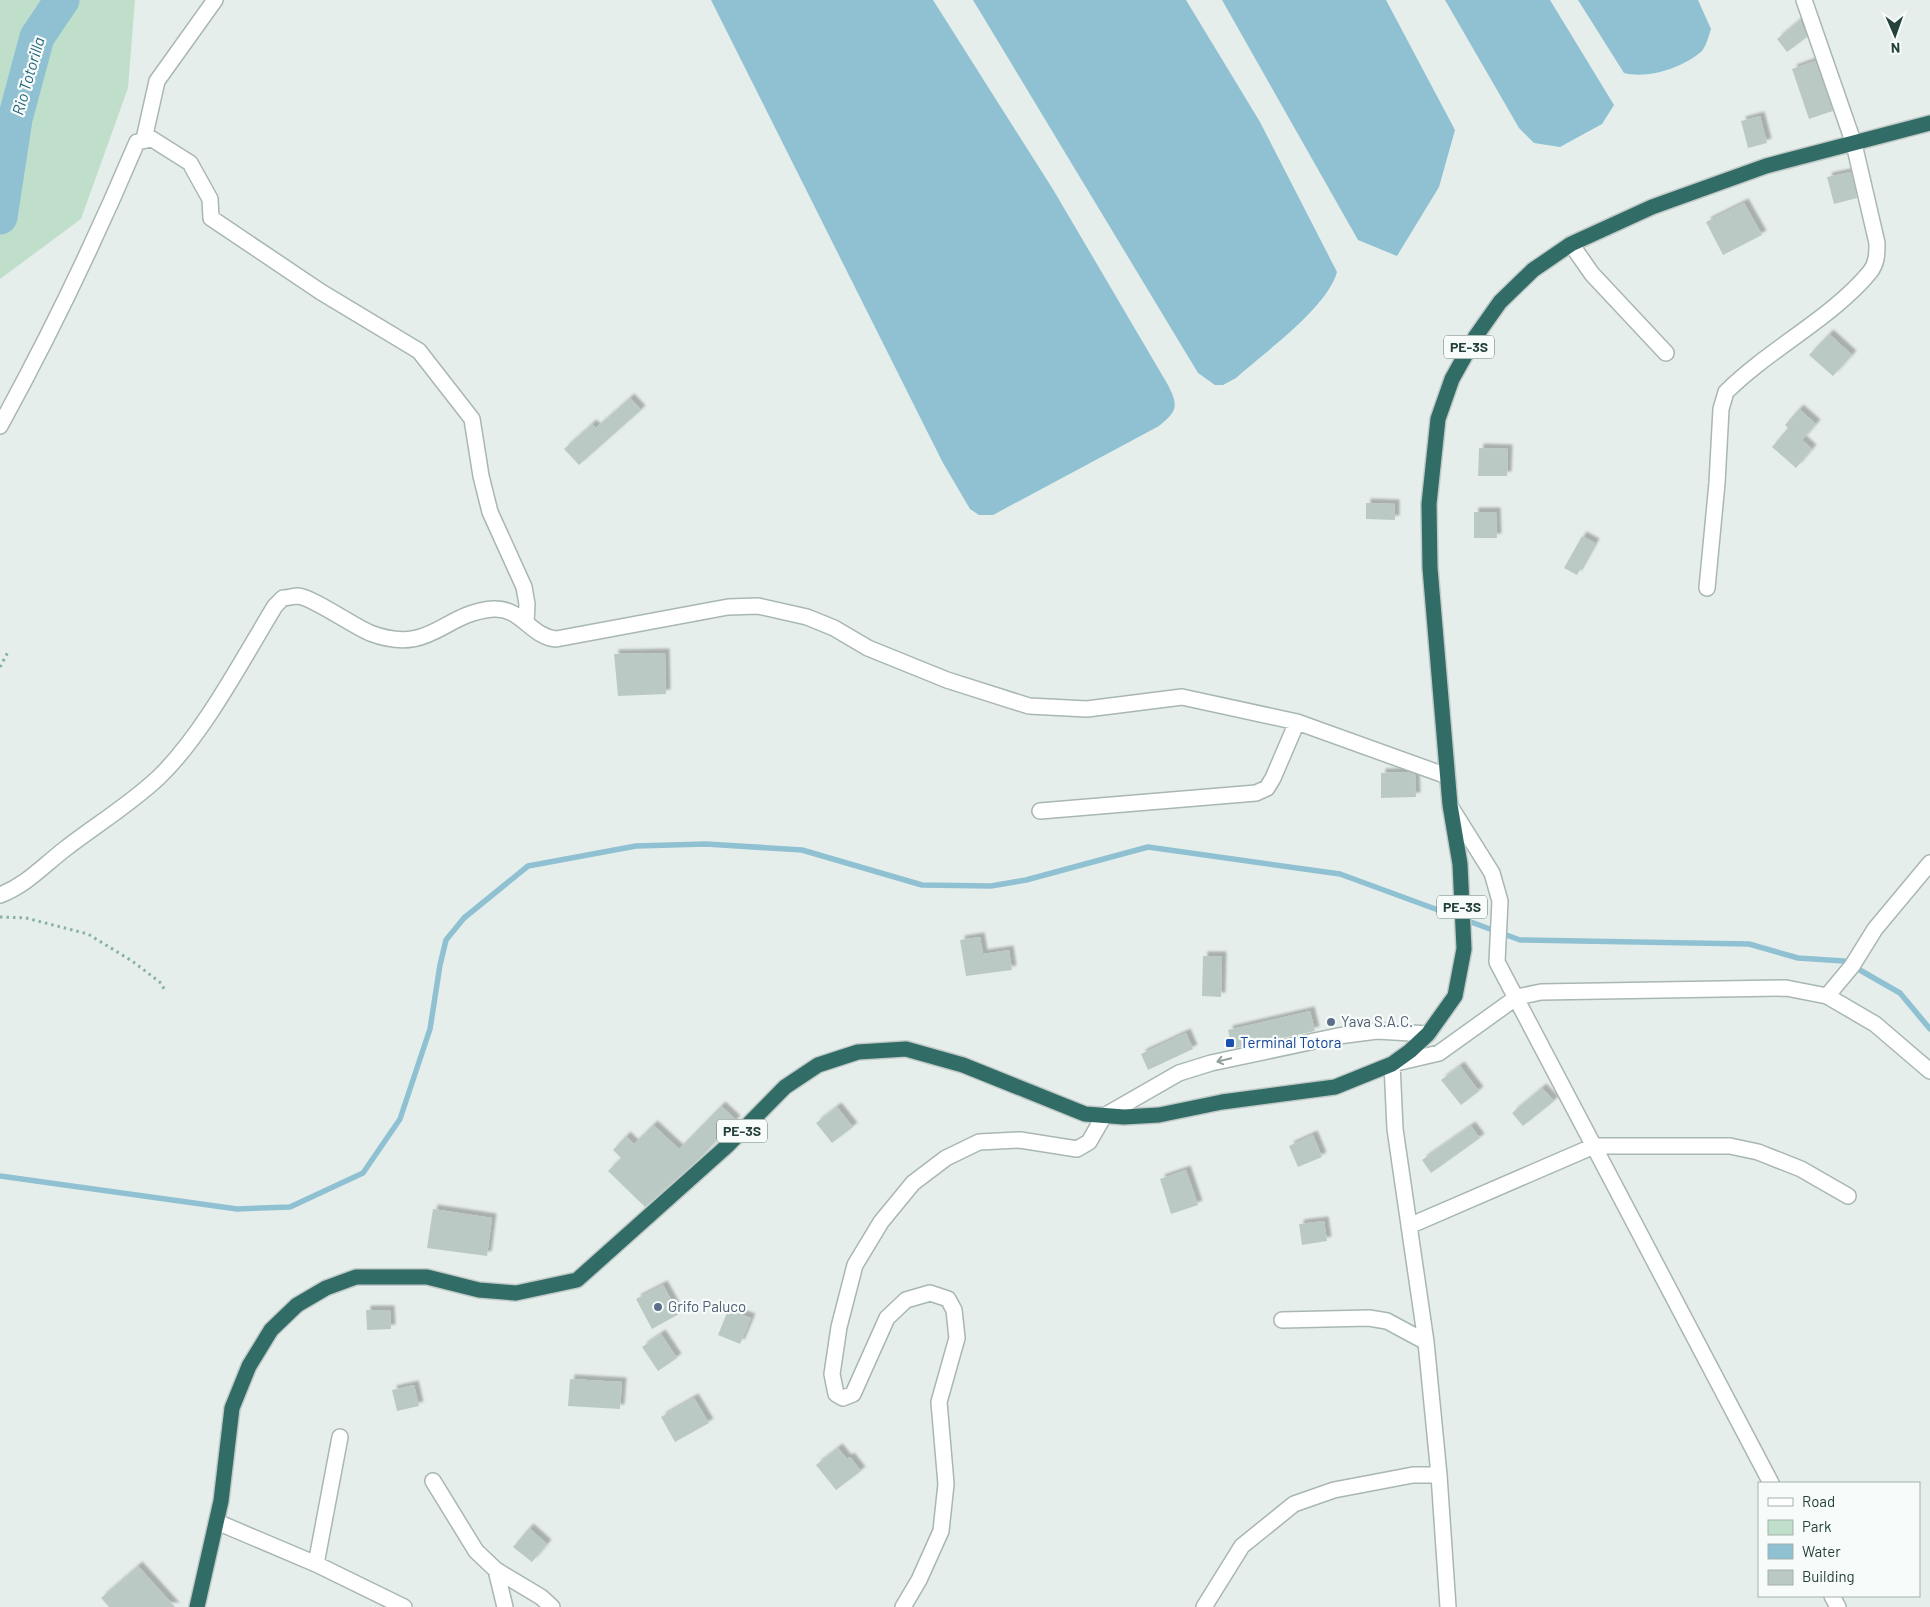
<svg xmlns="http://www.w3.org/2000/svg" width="1930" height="1607" font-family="Barlow,sans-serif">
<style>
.green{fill:#bfdfcb}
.water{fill:#8fc1d2}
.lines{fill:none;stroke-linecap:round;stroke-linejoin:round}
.stream{stroke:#8fc1d2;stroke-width:5.5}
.river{stroke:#8fc1d2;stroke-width:35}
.building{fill:#bbc9c5;filter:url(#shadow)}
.minor-casing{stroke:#a8b7b3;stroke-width:18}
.highway-casing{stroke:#c2cac8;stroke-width:18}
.path{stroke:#87b1a8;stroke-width:3;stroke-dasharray:2.5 4;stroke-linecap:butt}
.minor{stroke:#fff;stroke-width:15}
.highway{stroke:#316d66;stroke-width:15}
.oneway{stroke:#92a09e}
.service-dot{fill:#5c6f8a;stroke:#f7fbf9;stroke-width:2}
.transit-dot{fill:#1a4fb4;stroke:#f7fbf9;stroke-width:2}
.labels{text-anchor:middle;stroke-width:4.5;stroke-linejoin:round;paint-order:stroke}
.shield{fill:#f7fbf9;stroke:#647975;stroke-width:1}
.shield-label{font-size:14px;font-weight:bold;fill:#25413c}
.service-label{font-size:15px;fill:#4e5e75;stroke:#f7fbf9;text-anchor:start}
.transit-label{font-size:15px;fill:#164399;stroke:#f7fbf9;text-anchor:start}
.water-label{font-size:16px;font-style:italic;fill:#1f637d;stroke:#f7fbf9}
</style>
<defs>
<filter id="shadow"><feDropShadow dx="4.5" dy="-4.5" stdDeviation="1" flood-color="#0004"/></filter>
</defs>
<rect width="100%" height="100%" fill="#e6eeeb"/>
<path class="green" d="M0,0h135l-7,88 -47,131 -81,60z"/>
<path class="water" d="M711,0h222l121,191 114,194c11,22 9,26 -9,41l-166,89h-14l-9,-6 -27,-46z
M973,0h213l74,122 77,150c-10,36 -72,80 -101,106l-13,7h-8l-17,-12z
M1222,0h164l69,130 -16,57 -42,69 -39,-16z
M1445,0h105l64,105 -12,19 -42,23 -26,-4 -15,-15z
M1578,0h120l13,29c-2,6 -5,17 -9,22 -19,17 -54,28 -78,22z"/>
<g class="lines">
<path class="stream" d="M0,1176l237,33 53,-2 73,-34 37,-54 30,-90 10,-64 6,-25 18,-22 64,-52 108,-20 70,-2 96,6 120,35 69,1 35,-6 122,-33 192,27 180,66 229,4 49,14 46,3 56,32 30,36"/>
<path class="river" d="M0,217l15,-98 22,-82 25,-37"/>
</g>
<path class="building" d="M1800,20l7,17 -20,15 -10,-13z
M1815,61l18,50 -24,8 -17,-50z
M1760,116l7,27 -19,5 -7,-27z
M1851,172l6,26 -23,6 -7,-27z
M1744,203l18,32 -39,20 -17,-33z
M1829,334l23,21 -19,21 -24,-21z
M630,398l11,12 -62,55 -15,-16 28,-25 4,4z
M1799,409l17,15 -14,16 10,9 -16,19 -24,-21 16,-19 -3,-3z
M1479,448l29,1 -1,27h-29z
M1366,503l29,1v16l-29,-1z
M1474,512h22l1,26h-23z
M1582,536l13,7 -18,32 -13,-7z
M665,653l1,41 -48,2 -4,-42z
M1408,772l7,2 1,23 -35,1v-25z
M980,937l3,17 26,-4 3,20 -46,6 -6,-36z
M1203,956h19l-1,41 -19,-1z
M1310,1011l5,20 -83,18 -4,-19z
M1186,1033l7,16 -45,21 -7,-16z
M1460,1066l19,25 -18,14 -20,-25z
M1542,1088l12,13 -31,25 -11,-13z
M721,1106l15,14 -37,39 -54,48 -37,-36 13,-13 -8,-8 13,-14 8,8 19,-19 26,24z
M837,1107l16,20 -21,16 -16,-20z
M1471,1126l9,12 -49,35 -9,-13z
M1313,1135l9,22 -24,10 -9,-21z
M1186,1170l12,35 -27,9 -11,-35z
M433,1209l59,9 -5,38 -60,-8z
M1324,1221l3,20 -25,4 -3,-21z
M663,1285l16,29 -27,15 -16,-30z
M366,1310h24l1,19 -24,1z
M728,1310l23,8 -11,26 -22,-9z
M661,1334l16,24 -19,13 -16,-24z
M570,1379l52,3 -2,27 -52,-3z
M414,1385l5,21 -22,5 -5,-21z
M694,1398l15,25 -34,19 -14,-25z
M838,1448l9,11 3,-2 11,14 -25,19 -20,-25z
M529,1528l18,16 -15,18 -19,-15z
M138,1566l37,41h-66l-8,-9z"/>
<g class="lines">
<g class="minor-casing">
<path id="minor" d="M144,139l13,-58 58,-81
M1571,244l21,30 74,79
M0,426c51,-93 96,-187 137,-284l15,-3 38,24 20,36 1,19 110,74 98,59 53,68 9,57 9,36 34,75 3,17 -1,19
M1707,588l10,-105 4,-74 5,-17c43,-43 106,-74 144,-120 7,-9 7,-18 7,-29l-23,-99 -50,-144
M1450,806l42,67 8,28 -3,61 274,521
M1040,811l216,-18 11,-5 6,-10 24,-56
M0,895c26,-10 43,-29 65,-46 31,-24 64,-44 93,-71 45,-43 84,-118 117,-172l8,-8c5,0 10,-2 15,-2 14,1 55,30 72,37 61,23 72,-20 123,-24 28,-2 38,28 63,30l172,-32 30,-1 49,11 27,11 34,20 79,32 82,26 58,3 95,-12 115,25 150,54
M1827,996l25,-30 23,-37 55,-66
M1409,1226l185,-80h136l28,6 43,17 47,27
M1282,1320l87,-2 18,3 39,21
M1439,1475l-13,-133 -31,-213 -3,-65 47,-11 78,-56 24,-5 245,-4 41,8 48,28 55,47
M433,1481l43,70 20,19 9,37
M217,1522l99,42 88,43
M316,1564l24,-127
M496,1570l45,27 11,10
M1832,1596l6,11
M903,1607l16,-27 22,-49 5,-47 -7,-82 18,-64 -3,-28 -6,-11 -18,-6 -24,7 -19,18 -34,76 -10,4 -7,-4 -4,-20 7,-47 16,-62 26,-43 32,-39 33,-25 33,-16 41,-2 57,9 12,-7 15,-26 75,-43 32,-10 127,-27 39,-5 51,3
M1204,1607l38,-61 52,-42 40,-14 79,-15h26l9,132"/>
</g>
<g class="highway-casing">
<path id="highway" d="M197,1607l24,-106 11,-93 17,-42 22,-36 26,-25 29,-17 30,-11h71l52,13 37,3 61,-13 150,-134 58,-59 33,-22 40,-13 48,-3 57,16 122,49 39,3 35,-2 63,-13 113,-15 57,-23 18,-13 18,-17 27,-38 9,-47 -4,-85 -10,-59 -20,-237 -1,-64 9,-85 14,-40 24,-43 24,-34 33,-32 38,-26 81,-37 114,-41 164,-43"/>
</g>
<path class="path" d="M0,667l9,-17
M0,917l26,1 62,16 44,27 29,22 4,8"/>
<use href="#minor" class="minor"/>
<use href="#highway" class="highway"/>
</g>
<defs><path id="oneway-shaft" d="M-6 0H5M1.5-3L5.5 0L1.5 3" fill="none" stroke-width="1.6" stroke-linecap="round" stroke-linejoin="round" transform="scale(1.25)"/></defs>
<use class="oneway" href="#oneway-shaft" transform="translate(1224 1060) rotate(166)"/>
<g class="service-dot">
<circle cx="1331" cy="1022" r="5"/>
<circle cx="658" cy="1307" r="5"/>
</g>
<rect class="transit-dot" x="1225" y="1038" width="10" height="10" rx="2.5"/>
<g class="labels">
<g class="shield">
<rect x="1444" y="335.5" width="50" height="23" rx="4"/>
<rect x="1437" y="895.5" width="50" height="23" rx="4"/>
<rect x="717" y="1119.5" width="50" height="23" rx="4"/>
</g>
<g class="shield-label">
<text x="1469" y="352">PE-3S</text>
<text x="1462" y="912">PE-3S</text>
<text x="742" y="1136">PE-3S</text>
</g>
<g class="service-label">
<text x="1341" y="1027">Yava S.A.C.</text>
<text x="668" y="1312">Grifo Paluco</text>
</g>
<g class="transit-label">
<text x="1240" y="1048">Terminal Totora</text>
</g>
<g class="water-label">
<text transform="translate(28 76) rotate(-74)" y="6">Rio Totorilla</text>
</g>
</g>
<rect x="1758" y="1482" width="162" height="115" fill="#f7fbf9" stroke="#a3b1ad"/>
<rect x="1768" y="1498" width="25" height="8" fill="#ffffff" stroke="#a3b1ad"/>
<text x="1802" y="1507" font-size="15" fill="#25413c">Road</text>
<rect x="1768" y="1520" width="25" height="15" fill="#bfdfcb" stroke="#a3b1ad"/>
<text x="1802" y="1532" font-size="15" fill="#25413c">Park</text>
<rect x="1768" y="1544" width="25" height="15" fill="#8fc1d2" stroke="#a3b1ad"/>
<text x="1802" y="1557" font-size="15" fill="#25413c">Water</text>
<rect x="1768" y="1570" width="25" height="15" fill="#bbc9c5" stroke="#a3b1ad"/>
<text x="1802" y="1582" font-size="15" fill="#25413c">Building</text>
<g transform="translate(1895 35) rotate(178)" stroke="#f7fbf9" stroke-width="4" paint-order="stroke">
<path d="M0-4L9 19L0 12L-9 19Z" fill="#25413c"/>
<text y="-8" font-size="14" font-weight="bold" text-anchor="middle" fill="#25413c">N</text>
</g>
</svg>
